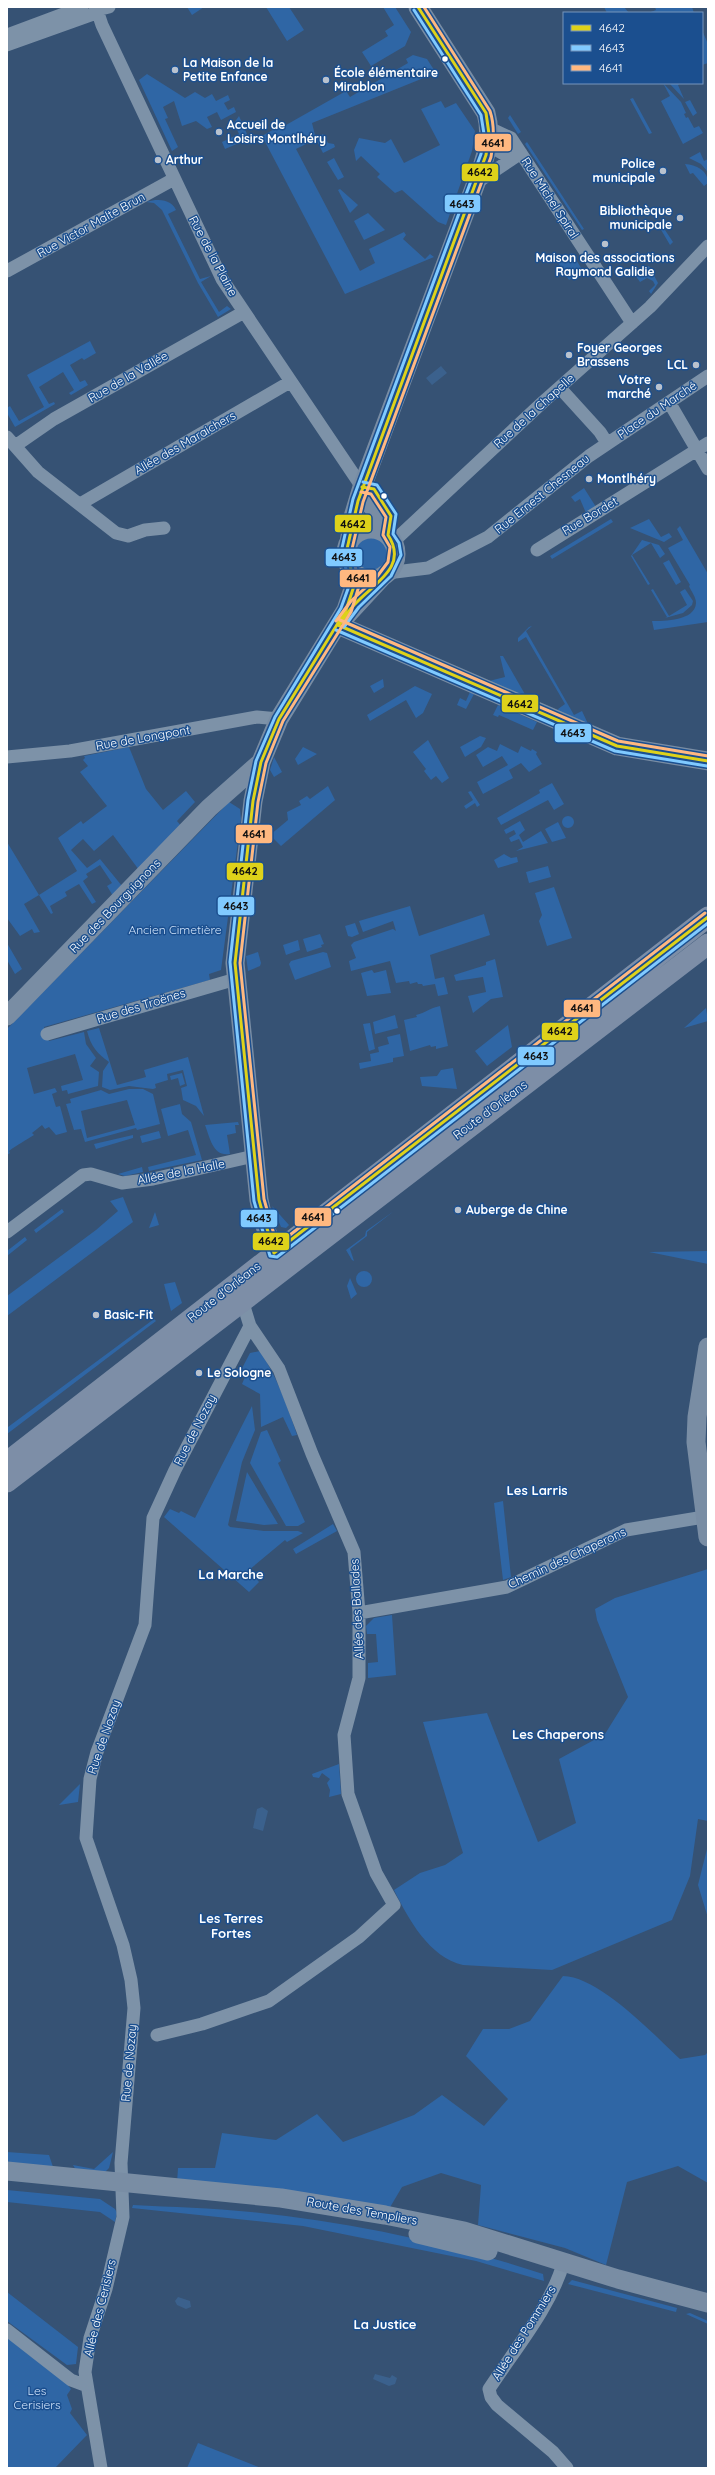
<svg xmlns="http://www.w3.org/2000/svg" width="715" height="2475" font-family="Quicksand,sans-serif">
<style>
.green{fill:#2f66a5;fill-rule:evenodd}
.water{fill:#3b618d}
.lines{fill:none;stroke-linecap:round;stroke-linejoin:round}
.street{stroke:#7d92a8;stroke-width:13}
.secondary{stroke:#798da4;stroke-width:19}
.primary{stroke:#7d8ea7;stroke-width:21}
.bus-1-casing{stroke:#1b4f8f;stroke-width:6}
.bus-2-casing{stroke:#1b4f8f;stroke-width:6}
.bus-3-casing{stroke:#1b4f8f;stroke-width:6}
.bus-1{stroke:#ded21a;stroke-width:3}
.bus-2{stroke:#80caff;stroke-width:3}
.bus-3{stroke:#ffb880;stroke-width:3}
.bus-dot{fill:#fff;stroke:#1b4f8f;stroke-width:1.5}
.poi-dot{fill:#b9c2ce;stroke:#1b4f8f;stroke-width:1.5}
.labels{text-anchor:middle;stroke-width:3;stroke-linejoin:round;paint-order:stroke}
.poi-label{font-size:12px;font-weight:bold;fill:#fff;stroke:#1b4f8f;text-anchor:start}
.street-label{font-size:12px;fill:#fff;stroke:#1b4f8f}
.park-label{font-size:12px;fill:#cfe3fa;stroke:#1b4f8f}
.neighbourhood-label{font-size:13px;font-weight:bold;fill:#fff;stroke:#1b4f8f}
.line-badge{stroke:#1b4f8f;stroke-width:1.5}
.pale-badge-label{font-size:11px;text-anchor:middle;font-weight:bold;fill:#111}
</style>
<rect width="100%" height="100%" fill="#365274"/>
<path class="green" d="M187,7h17l-12,8z
M266,7h23l15,23 -17,11z
M383,7h12l16,25 -6,14 -34,20 -9,-14 26,-16 -3,-5 9,-6z
M604,7h20l5,6h-22z
M655,7h37l2,6h-46l8,-3z
M702,30l6,14v19l-6,2z
M413,55l14,4 9,14 -124,50 3,12 -3,6 -16,8 64,122 15,-8 -6,-14 35,-17 2,3 -3,4 22,20 5,-5 4,3 -89,37 -83,-158 23,-13 1,2 60,-34 4,6 58,-34 -2,-4z
M147,74l38,24 10,-6 10,6 7,-4 4,7 12,-6 2,5 -6,3 4,7 6,-3 2,5 -15,8 -4,-8 -10,5 5,10 -5,2 -11,-8 -14,5 -8,-25 -11,6 5,11 -3,1 13,28 -6,4 -33,-71z
M663,83l18,19 5,11 -2,1 2,4 2,-1 6,11 5,-2 4,7 -20,11 -22,-43 9,-5z
M669,83h12l-3,2 6,14z
M633,98l19,35 -3,1 -19,-35z
M690,100l7,13 -4,3 -8,-14z
M441,101l4,7 11,-5 19,28 -3,20 -26,74 -8,-3 -36,-32 -7,3 -18,-16 3,-3 -19,-18 -5,5 -2,-11 5,-12 26,5 6,-4 13,24 36,-18 -19,-36z
M510,115l11,17 -3,2 -10,-16z
M239,116l8,18 -3,2 2,4 -21,9 -3,-7 17,-8 -5,-11z
M323,134l5,9 6,1 1,3 -12,6 -7,-14z
M527,142l57,87 -2,1 -57,-86z
M700,152l4,9 4,-2 -1,12 -6,-7 -12,-6z
M334,158l10,19 -6,3 -11,-18z
M685,164c11,1 23,6 23,19l-4,3 -11,-13 -3,1z
M340,189l18,16 -8,8 -12,-23z
M155,200c9,0 17,1 21,10l-8,4 32,65 11,-3 -10,6 18,30 8,-6 4,3 -13,8 -20,-34 -36,-73 -8,-7 -8,-1z
M368,213l17,17 -21,10 -10,-19z
M663,227l10,15 -3,3 -10,-17z
M572,253l11,18 -14,9 -12,-19z
M649,266l9,17 -7,11 -2,-3 6,-6 -2,-4 -6,-3 -7,4 -5,-7z
M90,341l6,12 -12,7 -2,-2 -12,7 10,17 5,-2 3,5 -17,10 -2,-2 5,-3 -11,-18 -24,15 10,17 5,-2 1,2 -40,23 -8,-14v-5l3,-2 9,15 25,-14 -17,-32z
M584,488l12,19 -10,6 -6,-14 -5,3 -4,-5z
M611,519l2,3 -61,37 -2,-3z
M649,519l12,18 8,-4 3,4 -8,5 -34,-14z
M680,526l28,48v48l-54,8 -2,-9c12,0 43,0 44,-18 0,-6 -5,-12 -7,-17l1,-1 -22,-37 15,-8 -6,-11z
M353 553a17 17 0 1 1 34 0a17 17 0 1 1-34 0Z
M642,540l17,5 6,9 -5,4 -9,-15 -19,12 18,29 -2,1 -17,-29z
M669,560l12,22 -5,3 -13,-22z
M653,589l16,27 18,-11 -7,-13 5,-3 8,12 -1,4 -9,8 -18,5 2,-1 -16,-27z
M532,626l-6,5 48,84 8,-4 7,15 -29,-13 -2,-4 7,-5 -39,-67 -8,5v-4l11,-11z
M500,656h3l23,40v3l-41,-17 20,-5z
M383,679l1,8 -10,6 -4,-7z
M415,686l17,8 -9,19 -7,5 -10,-18 -36,21 -3,-6z
M470,692l4,2 -8,15 -9,-4 3,-7 6,3z
M498,705l39,17 -4,8 -34,-15 -1,2 -5,-2z
M480,736l6,2 -5,9 -16,10 -5,-10z
M428,740l21,38 -7,5 -6,-7 -5,4 -7,-9 2,-2 -13,-17z
M500,744l18,9 3,-7 10,5 1,-2 5,3 -1,2 6,10 -13,8 -8,-9 -12,7 4,8 -30,16 -6,-12 31,-17 -6,-9 -19,11 -7,-12 12,-8 9,4z
M129,747l17,42 17,21 23,-19 9,11 -18,19 5,6 -43,43 -26,-35 -19,16 -11,-12 -12,11 16,18 13,-9 22,27 -9,10 -6,-10 5,-3 -12,-18 -14,9 2,3 -5,4 13,21 -4,2 -13,-20 -14,8 2,4 -17,10 3,7 -2,1 -12,-19 -15,9 16,28 -6,1 -2,-4 -12,7 -13,-18v-76l32,53 38,-24 -19,-33 23,-17 2,3 24,-18 -27,-34 8,-6 -5,-6 2,-2 -1,-2z
M303,747l14,7 -19,11 -3,-6z
M274,757l8,15 -8,5 -4,-7z
M552,783l12,21 -10,6 -6,-10 -47,25 -4,-7 43,-25 -1,-3z
M328,786l7,14 -54,46 -11,-11 18,-15 -1,-8 14,-7 -2,-4 8,-5 3,3z
M471,791l9,14 -3,2 -2,-4 -9,6 -2,-3 9,-6 -5,-8z
M229,802l11,7 1,10 -20,151 -12,4 1,6 -166,47 5,14 35,-9 2,12 10,14 -6,8 9,6 -1,14 -30,8 -1,-4 -5,1 -1,-5 22,-6 -8,-26 -48,14 7,26 21,-6 2,4 -5,2 4,13 4,-1 7,26 -11,3 -7,-8 -4,2 -3,-4 -10,8 2,2c-9,6 -16,9 -25,16l1,2 -3,2v-126z
M562 822a6 6 0 1 1 12 0a6 6 0 1 1-12 0Z
M520,821l5,9 -6,5 4,7 18,-11 7,12 -32,8 7,-4 -4,-8 -8,3 -2,-4 7,-4 -2,-4 -8,4 -2,-4z
M558,822l8,16 -14,4 -7,-13z
M504,854l7,4 6,-1 1,5 -20,6 -4,-8z
M548,866l3,11 -22,6 -3,-11z
M554,887l18,51 -25,8 -8,-25 3,-6 -7,-22z
M410,906l9,30 65,-22 6,21 -60,20 5,24 9,-2 4,17 -10,2 -3,-12 -12,2 -1,-2h-4l-1,-2 -7,2 -1,-3 -13,2 -6,-22 -39,10 -2,-10 7,-3 -5,-13 3,-3 39,-13 3,2 -3,-10 -30,11 -4,-11z
M355,923l4,11 -7,3 -4,-1 -3,-10z
M320,934l4,10 -3,1 1,2 -15,5 -4,-13z
M298,940l2,10 -14,5 -3,-10z
M7,943l15,26 -7,5 -8,-14z
M258,952l3,11 -1,3 -12,5 -2,-15z
M323,952l4,1 4,14 -36,13 -6,-16 2,-3z
M495,959l8,38 -12,2 -18,14 -5,-17 18,-4 -3,-15 -27,4 -2,-6 32,-10v-3z
M372,970l2,3 12,-3 5,23 -24,3 -6,-23z
M440,1006l8,40 -12,3v-3l-5,1 -1,-2 -20,6 -6,-31 13,-3 -1,-2c10,-2 13,-7 24,-9z
M706,1008l2,13 -24,7z
M395,1015l3,13 -23,6 -2,-12z
M370,1023l5,26 -6,2 -6,-27z
M508,1025l4,22 -25,19 -12,-15z
M99,1028l18,57 29,-8 -2,-7 44,-13 16,59 -8,-10 -13,-6 -2,-12 6,-2 -4,-16 -16,4 1,6 -13,4 1,4 -3,1 -24,-3 -19,4 -8,-3 1,-16 6,-9c-11,-8 -18,-15 -22,-31z
M400,1034l4,22 -11,2v4l-33,7 -1,-6 12,-2 -1,-7 9,-2 -1,-5 11,-3 -2,-7z
M453,1068l4,21 -35,-3 -2,-9 17,-1 4,-6z
M182,1073l3,11 -5,2 -2,-8 -7,2 -1,-4z
M129,1089h14l10,5 7,30 -23,6 -1,-2 -51,14 -4,-13 -7,1 -8,-26 5,-1 -1,-4 31,-9 8,4zM127,1100l8,25 -48,13 -6,-27z
M180,1104l2,10 9,8 11,38 -53,11 -1,-4 48,-12 -8,-25 -20,6 -7,-27z
M238,1122l1,3h-4l1,8 -9,2 3,19c-17,3 -20,-16 -25,-29z
M159,1131l2,7 -19,5 -2,-7z
M133,1135v3l-37,11 -2,-5z
M142,1167l1,5 -18,4 -7,-2z
M123,1197l10,25 -126,94v-20l89,-66 22,-19 -8,-10z
M272,1206l17,19 -3,3 -5,-1z
M62,1209l2,3 -28,21 -2,-3z
M394,1211l-27,21v4l-17,13 4,12 -2,-1 -6,-10 19,-14 1,-5z
M155,1212l4,13 -10,3z
M25,1237l2,3 -20,16v-5z
M708,1251v13l-59,-12z
M356 1279a8 8 0 1 1 16 0a8 8 0 1 1-16 0Z
M350,1278l7,16 -6,5 -4,-13z
M175,1282l7,21 -11,8 -7,-27z
M154,1319l2,2 -149,113 1,-7z
M260,1351c17,26 27,54 37,84l-5,1 -9,-19 -22,10 -1,-33 -18,-10 3,-7 -6,-3 11,-21z
M252,1406l3,24 -13,32 -14,63 2,2 34,4h34l5,2 -16,9 -2,-2 -36,30 10,12 -10,10 -85,-75 6,-8 9,4 2,-2 14,7z
M267,1430l14,31 -3,2 27,59 -7,4h-12l-36,-63 11,-31z
M247,1472l31,52 -14,1 -28,-4z
M503,1501l8,76 -8,3 -9,-77z
M333,1524l4,7 -41,23 -3,-5z
M708,1569v252l-10,-2 -8,57 -18,44 -120,50 -89,-5c-34,-8 -54,-45 -69,-75l26,-17 25,-8 18,-12 -40,-131 64,-9 51,129 38,-19 -17,-64 46,-25 23,-37 -31,-77 -2,-11 20,-11z
M392,1615l4,60 -28,3v-15l10,-1 -2,-28h-9l-1,-8 8,-8z
M339,1764l2,30 -12,3 1,-7 -3,-7 3,-4 -8,-6 -3,5 -6,-1 -1,-3z
M80,1784l-2,18 -19,3z
M708,1845v73l-10,-33z
M563,1976c37,1 90,58 117,83l25,-4 3,-3v131l-30,-17 -51,16 -21,83 -41,-17 -87,-23 3,-40 -40,-12 -39,14 -13,22 -212,-26 1,-15h37l7,-35 54,7 41,-26 26,28 71,-27 28,-20 42,31 24,-27 -42,-43 17,-27h26l21,-8z
M7,2152l42,3 4,12h-46z
M113,2152l-4,16 -6,6 -27,-4 -3,-5 21,4z
M7,2190l93,9 15,10 2,4 -2,9 -15,-10 -93,-10z
M133,2205c39,2 79,3 118,7 98,10 198,31 292,62l1,7 -68,-20 -173,-35 -171,-18z
M572,2280l105,28 -1,4 -108,-28z
M7,2292l71,55 -2,17 -9,1 -60,-44z
M690,2313l18,8v3l-22,-10z
M7,2334l54,43 10,12 -4,6 5,14 -2,4 17,22 -32,33h-48z
M198,2443l63,25h-74z"/>
<path class="water" d="M441,366l6,7 -15,12 -6,-7z
M262,1807l6,4 -5,20 -10,-3 4,-19z
M178,2297l12,4 1,6 -5,2 -9,-4 -2,-4z
M375,2374l15,4 2,-3 5,3 -2,6 -6,2 -16,-7z"/>
<g class="lines">
<path class="street" d="M96,7l6,18 120,254 140,208
M7,35l75,-28
M7,45l84,-30 6,-5 12,-3
M489,128l22,10 121,185
M488,145l24,14
M476,183l45,-30
M7,271l167,-92
M560,388l40,44 7,11
M669,402l39,67
M7,437l31,35 78,61 12,3 17,-6 19,-2
M15,446l39,-27 190,-107
M80,504l210,-122
M393,542l150,-140 107,-95 58,-61
M537,550l171,-107
M387,573l41,-5 60,-31 101,-81 119,-80
M7,757l63,-6 187,-34 22,2
M47,1034l189,-55
M7,1232l76,-57 8,-1 31,9 31,-4 101,-23
M359,1613l148,-26 119,-57 78,-13
M157,2035l45,-11 67,-23 90,-64 35,-32 -18,-32 -28,-79 -4,-59 15,-57v-65l-5,-61 -42,-98 -33,-85 -29,-43
M564,2261c-13,46 -49,88 -75,128l2,8 6,8 56,47 14,16
M7,2330l64,50 16,6
M101,2468l-16,-96 5,-34 16,-49 17,-72 -2,-54 13,-155 -3,-28 -8,-35 -37,-107 4,-59 7,-27 48,-127 8,-107 22,-48 75,-144 -8,-26"/>
<path class="secondary" d="M362,487l26,48
M346 554a25 25 0 1 1 50 0a25 25 0 1 1-50 0Z
M349,543l4,-26 9,-30 114,-304c9,-23 17,-45 10,-70l-68,-106
M347,615l37,-40
M338,625l279,121 91,15
M7,1016l202,-208 52,-46
M274,1253l-10,-30 -5,-23 -24,-237 18,-162 8,-39 18,-43 67,-109 8,-24 -2,-17
M708,1347l-11,70 -1,25 12,95
M7,2171l274,27 104,17 79,16 154,48 90,24
M418,2234l70,17"/>
<path class="primary" d="M7,1462l701,-545
M7,1482l701,-538"/>
<g class="bus-1-casing">
<path id="bus-1" d="M418,7l68,106 3,21 -3,21 -128,346 -11,48 7,37 -8,24 -67,109 -18,43 -8,39 -18,162 24,237 15,53 434,-336
M340,624c5,-7 9,-14 15,-20 19,-21 54,-37 33,-69l3,-19 -17,-27 -12,-2
M338,625l279,121 91,15"/>
</g>
<g class="bus-2-casing">
<path id="bus-2" d="M414,10l67,105 3,19 -3,20 -128,345 -11,49 7,38 -8,22 -66,109 -19,44 -8,39 -18,162 24,239 16,55 7,1 431,-334
M344,627l15,-20 32,-31 10,-21 -2,-12 -6,-9 3,-20 -19,-29 -14,-3
M336,630l279,121 92,15"/>
</g>
<g class="bus-3-casing">
<path id="bus-3" d="M424,7l66,104c5,15 4,30 1,46l-128,345 -11,47 7,37 -8,26 -68,109 -17,42 -8,39 -18,161 24,236 13,46 428,-332
M340,620l278,121 90,15
M336,621l15,-20 25,-23 12,-16 2,-15 -7,-12 3,-18 -15,-23 -10,-2"/>
</g>
<use href="#bus-1" class="bus-1"/>
<use href="#bus-2" class="bus-2"/>
<use href="#bus-3" class="bus-3"/>
</g>
<g class="bus-dot">
<circle cx="445" cy="59" r="3.5"/>
<circle cx="384" cy="496" r="3.5"/>
<circle cx="337" cy="1211" r="3.5"/>
</g>
<g class="poi-dot">
<circle cx="175" cy="70" r="4"/>
<circle cx="326" cy="80" r="4"/>
<circle cx="219" cy="132" r="4"/>
<circle cx="158" cy="160" r="4"/>
<circle cx="663" cy="171" r="4"/>
<circle cx="680" cy="218" r="4"/>
<circle cx="605" cy="244" r="4"/>
<circle cx="569" cy="355" r="4"/>
<circle cx="696" cy="365" r="4"/>
<circle cx="659" cy="387" r="4"/>
<circle cx="589" cy="479" r="4"/>
<circle cx="458" cy="1210" r="4"/>
<circle cx="96" cy="1315" r="4"/>
<circle cx="199" cy="1373" r="4"/>
</g>
<g class="labels">
<g class="poi-label">
<text x="183" y="67">La Maison de la<tspan x="183" dy="14">Petite Enfance</tspan></text>
<text x="334" y="77">École élémentaire<tspan x="334" dy="14">Mirablon</tspan></text>
<text x="227" y="129">Accueil de<tspan x="227" dy="14">Loisirs Montlhéry</tspan></text>
<text x="166" y="164">Arthur</text>
<text x="655" y="168" text-anchor="end">Police<tspan x="655" dy="14">municipale</tspan></text>
<text x="672" y="215" text-anchor="end">Bibliothèque<tspan x="672" dy="14">municipale</tspan></text>
<text x="605" y="262" text-anchor="middle">Maison des associations<tspan x="605" dy="14">Raymond Galidie</tspan></text>
<text x="577" y="352">Foyer Georges<tspan x="577" dy="14">Brassens</tspan></text>
<text x="688" y="369" text-anchor="end">LCL</text>
<text x="651" y="384" text-anchor="end">Votre<tspan x="651" dy="14">marché</tspan></text>
<text x="597" y="483">Montlhéry</text>
<text x="466" y="1214">Auberge de Chine</text>
<text x="104" y="1319">Basic-Fit</text>
<text x="207" y="1377">Le Sologne</text>
</g>
<g class="street-label">
<text transform="translate(550 198) rotate(57)" y="4">Rue Michel Spiral</text>
<text transform="translate(91 225) rotate(-29)" y="4">Rue Victor Malte Brun</text>
<text transform="translate(213 256) rotate(62)" y="4">Rue de la Plaine</text>
<text transform="translate(128 377) rotate(-30)" y="4">Rue de la Vallée</text>
<text transform="translate(657 410) rotate(-34)" y="4">Place du Marché</text>
<text transform="translate(534 411) rotate(-42)" y="4">Rue de la Chapelle</text>
<text transform="translate(185 443) rotate(-30)" y="4">Allée des Maraichers</text>
<text transform="translate(542 494) rotate(-39)" y="4">Rue Ernest Chesneau</text>
<text transform="translate(590 516) rotate(-31)" y="4">Rue Bordet</text>
<text transform="translate(143 738) rotate(-10)" y="4">Rue de Longpont</text>
<text transform="translate(115 906) rotate(-46)" y="4">Rue des Bourguignons</text>
<text transform="translate(141 1006) rotate(-17)" y="4">Rue des Troënes</text>
<text transform="translate(490 1110) rotate(-37)" y="4">Route d'Orléans</text>
<text transform="translate(181 1172) rotate(-11)" y="4">Allée de la Halle</text>
<text transform="translate(224 1292) rotate(-38)" y="4">Route d'Orléans</text>
<text transform="translate(195 1430) rotate(-63)" y="4">Rue de Nozay</text>
<text transform="translate(567 1558) rotate(-25)" y="4">Chemin des Chaperons</text>
<text transform="translate(357 1609) rotate(-93)" y="4">Allée des Ballades</text>
<text transform="translate(104 1737) rotate(-71)" y="4">Rue de Nozay</text>
<text transform="translate(129 2063) rotate(-85)" y="4">Rue de Nozay</text>
<text transform="translate(362 2211) rotate(10)" y="4">Route des Templiers</text>
<text transform="translate(100 2308) rotate(-76)" y="4">Allée des Cerisiers</text>
<text transform="translate(524 2333) rotate(-58)" y="4">Allée des Pommiers</text>
</g>
<g class="park-label">
<text x="175" y="934">Ancien Cimetière</text>
<text x="37" y="2395">Les<tspan x="37" dy="14">Cerisiers</tspan></text>
</g>
<g class="neighbourhood-label">
<text x="537" y="1495">Les Larris</text>
<text x="231" y="1579">La Marche</text>
<text x="558" y="1739">Les Chaperons</text>
<text x="231" y="1923">Les Terres<tspan x="231" dy="15">Fortes</tspan></text>
<text x="385" y="2329">La Justice</text>
</g>
</g>
<g class="line-badge">
<rect x="474" y="133" width="38" height="19" rx="4" fill="#ffb880"/>
<rect x="461" y="163" width="38" height="19" rx="4" fill="#ded21a"/>
<rect x="444" y="194" width="37" height="19" rx="4" fill="#80caff"/>
<rect x="334" y="514" width="38" height="19" rx="4" fill="#ded21a"/>
<rect x="325" y="548" width="38" height="19" rx="4" fill="#80caff"/>
<rect x="339" y="569" width="38" height="19" rx="4" fill="#ffb880"/>
<rect x="501" y="694" width="38" height="19" rx="4" fill="#ded21a"/>
<rect x="554" y="723" width="38" height="20" rx="4" fill="#80caff"/>
<rect x="235" y="824" width="38" height="20" rx="4" fill="#ffb880"/>
<rect x="226" y="862" width="38" height="19" rx="4" fill="#ded21a"/>
<rect x="217" y="896" width="38" height="20" rx="4" fill="#80caff"/>
<rect x="563" y="999" width="38" height="19" rx="4" fill="#ffb880"/>
<rect x="541" y="1022" width="38" height="19" rx="4" fill="#ded21a"/>
<rect x="517" y="1046" width="38" height="20" rx="4" fill="#80caff"/>
<rect x="294" y="1207" width="38" height="20" rx="4" fill="#ffb880"/>
<rect x="240" y="1209" width="38" height="19" rx="4" fill="#80caff"/>
<rect x="252" y="1232" width="38" height="19" rx="4" fill="#ded21a"/>
</g>
<g class="pale-badge-label">
<text x="493" y="147">4641</text>
<text x="480" y="176">4642</text>
<text x="462" y="208">4643</text>
<text x="353" y="528">4642</text>
<text x="344" y="561">4643</text>
<text x="358" y="582">4641</text>
<text x="520" y="708">4642</text>
<text x="573" y="737">4643</text>
<text x="254" y="838">4641</text>
<text x="245" y="875">4642</text>
<text x="236" y="910">4643</text>
<text x="582" y="1012">4641</text>
<text x="560" y="1035">4642</text>
<text x="536" y="1060">4643</text>
<text x="313" y="1221">4641</text>
<text x="259" y="1222">4643</text>
<text x="271" y="1245">4642</text>
</g>
<rect width="715" height="2475" fill="none" stroke="#ffffff" stroke-width="16"/>
<rect x="563" y="12" width="140" height="72" fill="#1b4f8f" stroke="#7695bc"/>
<rect x="571" y="25" width="20" height="6" fill="#ded21a" stroke="#7695bc"/>
<text x="599" y="32" font-size="12" fill="#ffffff">4642</text>
<rect x="571" y="45" width="20" height="6" fill="#80caff" stroke="#7695bc"/>
<text x="599" y="52" font-size="12" fill="#ffffff">4643</text>
<rect x="571" y="65" width="20" height="6" fill="#ffb880" stroke="#7695bc"/>
<text x="599" y="72" font-size="12" fill="#ffffff">4641</text>
</svg>
